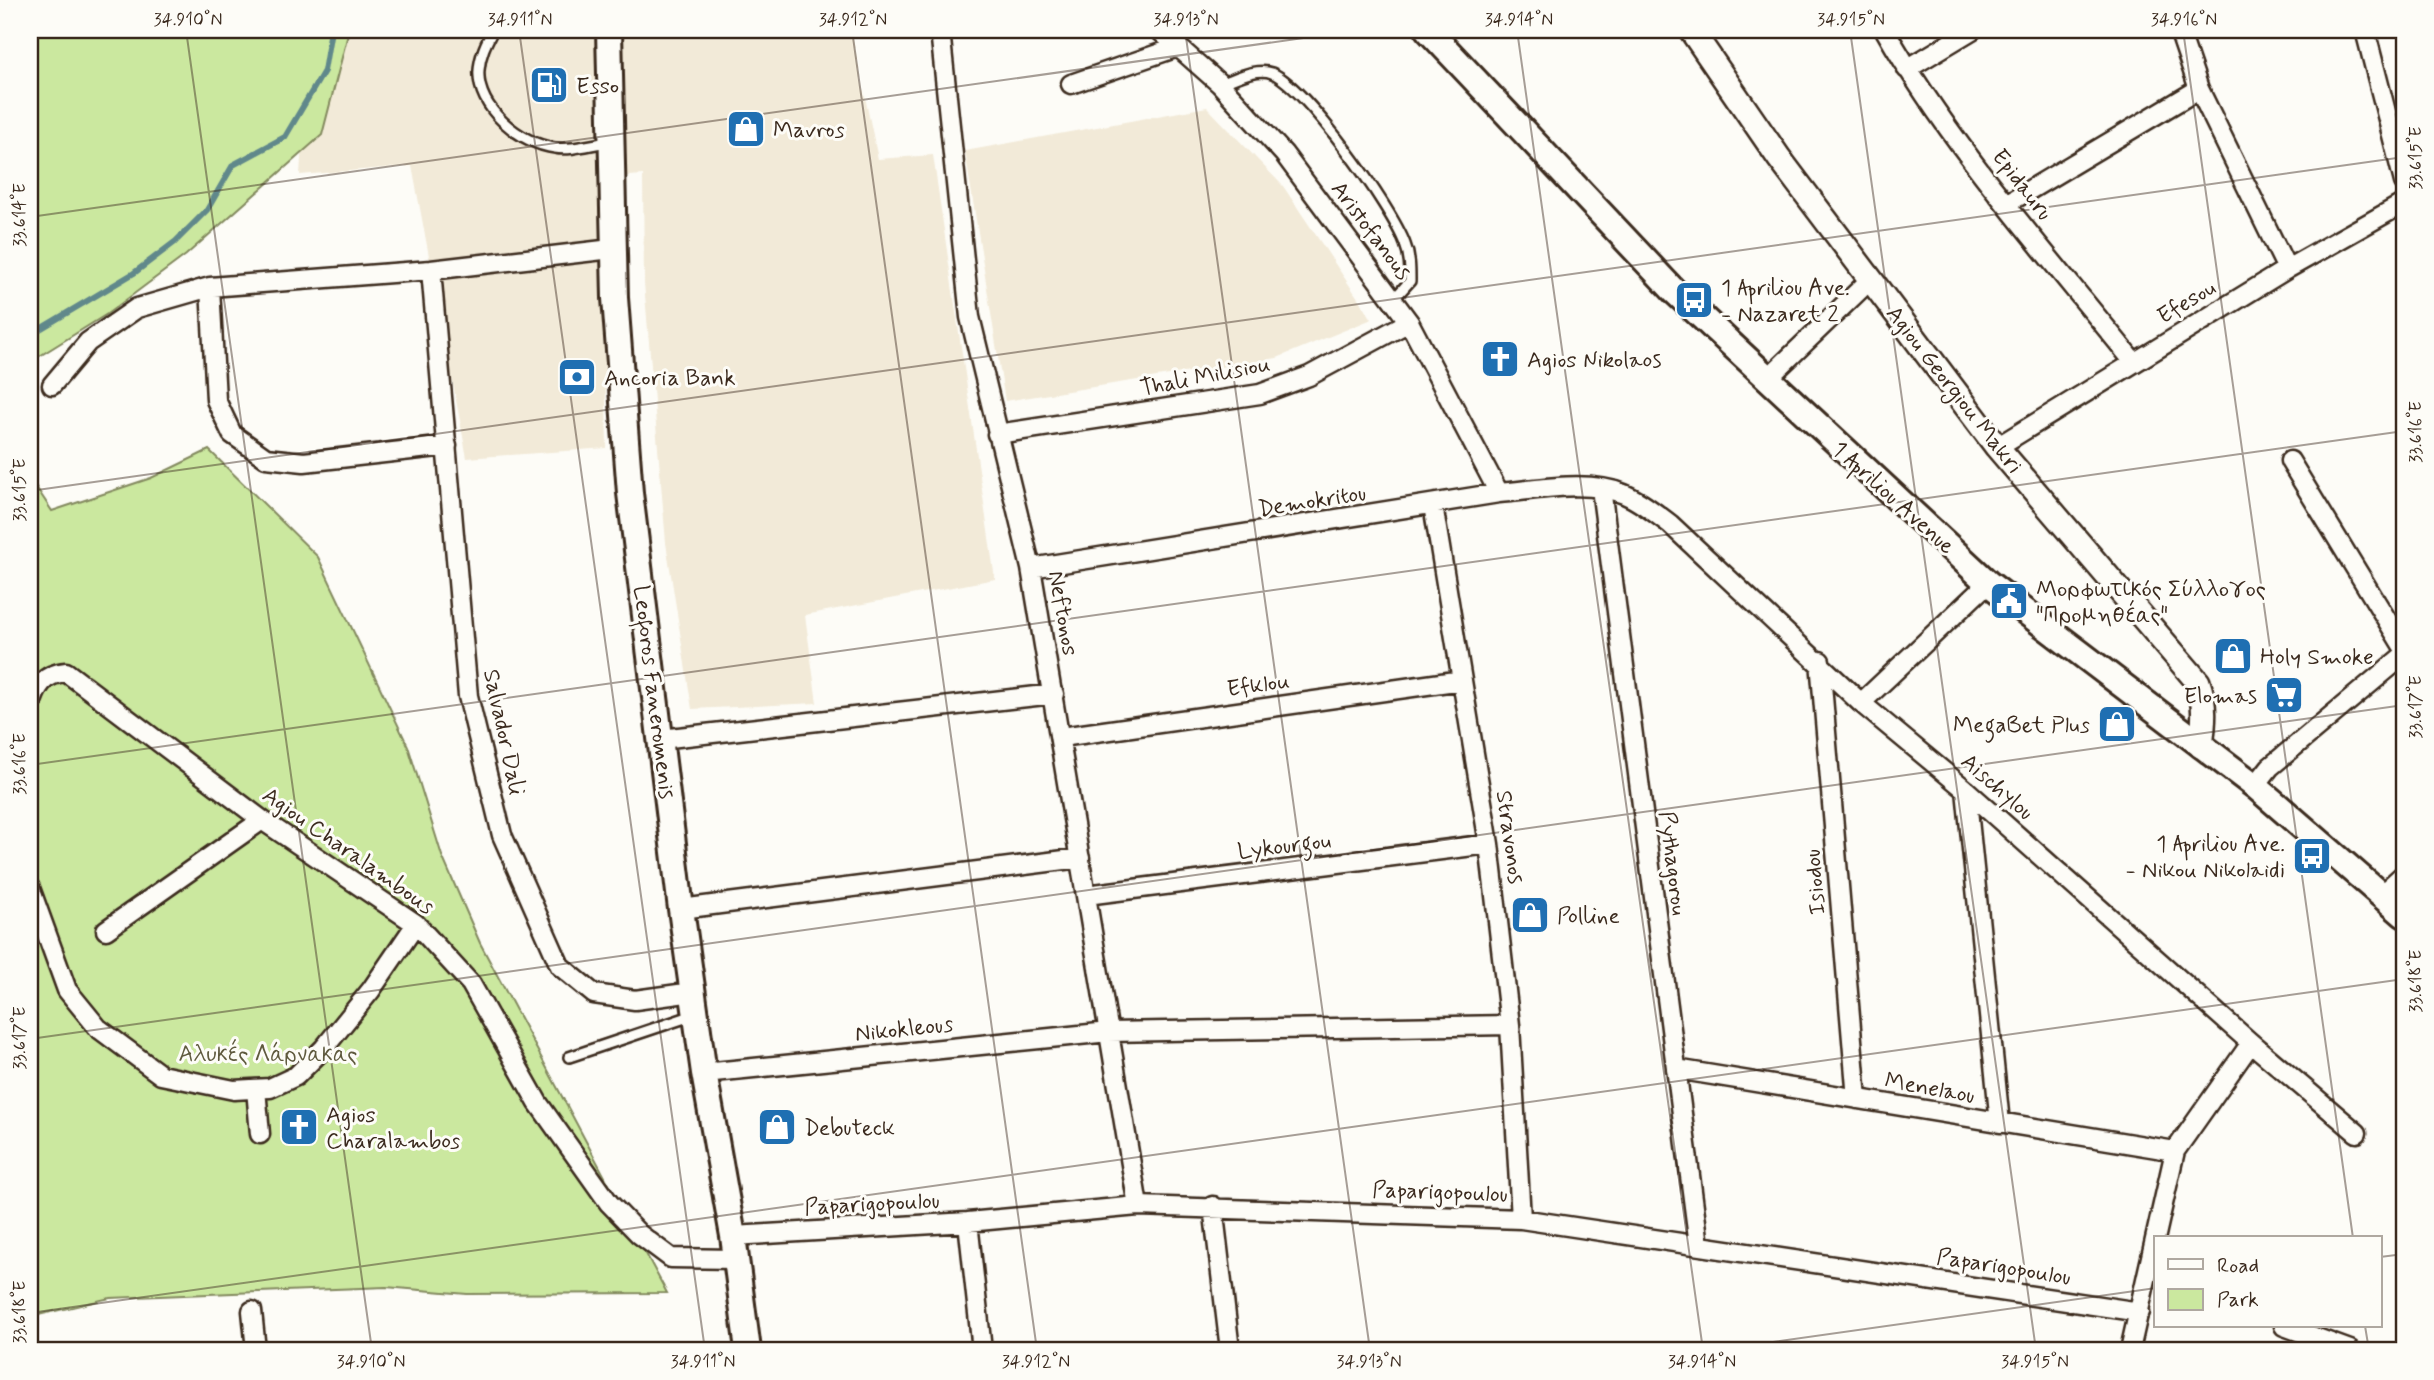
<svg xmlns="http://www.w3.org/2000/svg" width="2434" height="1380" font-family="Mynerve,sans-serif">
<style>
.built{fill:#f2ead8}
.green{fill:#cbe89f;stroke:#83895e;stroke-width:2}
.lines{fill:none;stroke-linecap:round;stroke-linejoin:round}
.stream{stroke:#60888b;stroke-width:6}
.service-casing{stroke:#3b2a1e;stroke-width:14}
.minor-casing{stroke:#3b2a1e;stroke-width:23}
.tertiary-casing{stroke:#3b2a1e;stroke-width:28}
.secondary-casing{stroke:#3b2a1e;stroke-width:30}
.service{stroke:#fdfcf7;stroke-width:9}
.minor{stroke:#fdfcf7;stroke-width:18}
.tertiary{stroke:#fdfcf7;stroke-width:23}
.secondary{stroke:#fdfcf7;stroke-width:24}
.ticks{fill:none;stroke:#3b2a1e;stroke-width:2;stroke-opacity:0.45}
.labels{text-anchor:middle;stroke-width:6;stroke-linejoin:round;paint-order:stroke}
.poi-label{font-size:23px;fill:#3b2a1e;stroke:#fdfcf7;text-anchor:start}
.street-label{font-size:23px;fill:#3b2a1e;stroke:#fdfcf7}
.park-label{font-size:23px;fill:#5f5a3e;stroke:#fdfcf7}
.neatline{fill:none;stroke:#3b2a1e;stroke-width:2.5}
.ticks-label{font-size:18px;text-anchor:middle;fill:#3b2a1e}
</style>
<rect width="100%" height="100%" fill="#fdfcf7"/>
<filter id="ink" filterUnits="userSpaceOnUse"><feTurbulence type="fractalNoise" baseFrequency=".0143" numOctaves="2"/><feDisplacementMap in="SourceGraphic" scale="14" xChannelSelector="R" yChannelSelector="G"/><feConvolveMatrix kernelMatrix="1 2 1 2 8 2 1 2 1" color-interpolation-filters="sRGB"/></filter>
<g filter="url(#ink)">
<path class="built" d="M309,30h542l27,129 55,-4 62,424 -190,36 12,88 -125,6 -26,-166 -22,-260 -1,-108 -42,3 6,270 -140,10 -55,-292 -112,9z
M1207,107l76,79 89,133 -95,39 -272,43 -40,-250z"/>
<path class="green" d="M30,30h319l-27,105 -136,120 -79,59 -77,48z
M209,450l109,107 90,189 34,110 38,87 187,350 -200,1 -81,-7 -276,11 -76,18 -4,4v-842l22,33 99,-33z"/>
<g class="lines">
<path class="stream" d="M30,335l104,-62 41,-31 32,-32 26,-45 52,-28 39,-66 7,-41"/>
<g class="service-casing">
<path id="service" d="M493,30c-7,13 -13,25 -14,40 -3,38 42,74 76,78 16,3 37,-4 54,-6
M1220,84c15,-5 36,-17 52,-11 33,13 120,135 133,171 5,12 5,24 5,37l-17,19
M569,1057l125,-42"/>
</g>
<g class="minor-casing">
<path id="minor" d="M940,30l30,287 61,251 107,638
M1159,30l61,54 64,70 125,168 90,171
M1885,30c66,117 164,226 248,331
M2179,30l20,59 88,180
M2365,30l39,152
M1907,69l65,-39
M1071,84l107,-37
M2006,204l193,-115
M431,270l37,426 34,139 58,131 34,28 41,6 58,-8
M210,287l6,113 16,34 34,24 38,4 143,-16
M1766,380l104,-100
M52,385l36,-43 49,-34 73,-21 221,-17 181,-21
M997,434l263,-40 49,-18 100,-54
M1997,447l290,-178 117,-66
M2290,461l114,187
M1601,488l98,757
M1433,505l56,339 21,181 11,194
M1031,568l468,-75c39,-3 88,-14 125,1 17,7 31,19 46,30l191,179 105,87 285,253 106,90
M1820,661l37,438
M1861,703l127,-120
M30,708c6,-21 13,-34 36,-36l196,148 154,104 55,60 67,119 71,100 30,31 32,24 64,1
M1061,737l401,-57
M661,739l393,-45
M2255,786l15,-19 134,-112
M1966,790l34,333
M30,888l37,102 31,38 63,47 73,15 36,-2 26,-12 28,-28 47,-58 45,-66
M1086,895l403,-51
M2381,895l23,-21
M681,909l399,-51
M106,930l156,-110
M1676,1069l499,82
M704,1073l405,-41 401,-7
M256,1089l4,45
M1213,1206l17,144
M968,1222l14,128
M733,1236l235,-14 170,-16 383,13 619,93
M252,1311l4,39
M2284,1326l66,24
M2130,1350l45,-199 76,-108"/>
</g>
<g class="tertiary-casing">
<path id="tertiary" d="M1691,30l88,128 218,289 201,235c8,23 6,41 3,64"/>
</g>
<g class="secondary-casing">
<path id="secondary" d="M609,30l6,268 15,195 51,416 23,164 29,163 15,114
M1428,30l247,262 313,291 267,203 149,129"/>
</g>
<use href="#service" class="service"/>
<use href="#minor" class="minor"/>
<use href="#tertiary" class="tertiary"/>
<use href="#secondary" class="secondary"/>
</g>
</g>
<path class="ticks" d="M186,30l186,1320M519,30l186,1320M852,30l185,1320M1185,30l185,1320M1517,30l186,1320M1850,30l186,1320M2183,30l170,1208M30,217l1330,-187M30,491l2374,-334M30,765l2374,-334M30,1039l2374,-334M2380,1257l24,-3M30,1283l9,67M30,1313l2374,-334M2365,1326l4,24M1716,1350l440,-62"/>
<defs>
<g id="fuel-square" transform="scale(2.0125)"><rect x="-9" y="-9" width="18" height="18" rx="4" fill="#1f6fb2" stroke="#fdfcf7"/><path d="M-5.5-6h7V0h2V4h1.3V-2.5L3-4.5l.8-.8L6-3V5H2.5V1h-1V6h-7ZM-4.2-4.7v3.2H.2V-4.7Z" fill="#fff"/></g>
<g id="shop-square" transform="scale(2.0125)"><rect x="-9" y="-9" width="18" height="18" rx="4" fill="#1f6fb2" stroke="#fdfcf7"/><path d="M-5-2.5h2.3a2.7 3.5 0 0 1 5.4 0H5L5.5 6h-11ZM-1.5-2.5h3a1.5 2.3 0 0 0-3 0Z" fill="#fff"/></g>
<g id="bus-square" transform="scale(2.0125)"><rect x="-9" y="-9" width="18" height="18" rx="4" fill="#1f6fb2" stroke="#fdfcf7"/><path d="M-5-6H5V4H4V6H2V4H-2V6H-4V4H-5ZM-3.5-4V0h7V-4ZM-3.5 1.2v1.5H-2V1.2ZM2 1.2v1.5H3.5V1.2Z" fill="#fff"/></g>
<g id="church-square" transform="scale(2.0125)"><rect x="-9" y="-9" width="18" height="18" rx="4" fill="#1f6fb2" stroke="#fdfcf7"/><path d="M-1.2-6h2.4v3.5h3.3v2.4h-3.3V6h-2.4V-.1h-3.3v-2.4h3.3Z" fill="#fff"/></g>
<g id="bank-square" transform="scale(2.0125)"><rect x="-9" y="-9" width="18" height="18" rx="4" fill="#1f6fb2" stroke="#fdfcf7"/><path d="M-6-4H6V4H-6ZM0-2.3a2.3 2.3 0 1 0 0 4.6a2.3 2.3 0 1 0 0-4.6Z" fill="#fff"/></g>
<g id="civic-square" transform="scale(2.0125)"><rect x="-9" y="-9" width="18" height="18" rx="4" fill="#1f6fb2" stroke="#fdfcf7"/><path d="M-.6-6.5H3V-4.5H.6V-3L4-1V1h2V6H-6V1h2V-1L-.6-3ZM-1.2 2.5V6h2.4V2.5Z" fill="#fff"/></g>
<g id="supermarket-square" transform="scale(2.0125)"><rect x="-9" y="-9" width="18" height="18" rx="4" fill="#1f6fb2" stroke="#fdfcf7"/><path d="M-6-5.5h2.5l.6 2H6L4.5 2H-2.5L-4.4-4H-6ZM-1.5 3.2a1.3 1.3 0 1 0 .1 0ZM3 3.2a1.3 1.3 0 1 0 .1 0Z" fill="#fff"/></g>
</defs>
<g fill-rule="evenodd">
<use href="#fuel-square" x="549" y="85"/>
<use href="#shop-square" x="746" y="129"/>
<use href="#bus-square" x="1694" y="300"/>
<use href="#church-square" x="1500" y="359"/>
<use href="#bank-square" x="577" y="377"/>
<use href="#civic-square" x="2009" y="601"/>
<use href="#shop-square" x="2233" y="656"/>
<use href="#supermarket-square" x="2284" y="695"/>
<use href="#shop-square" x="2117" y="724"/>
<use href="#bus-square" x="2312" y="856"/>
<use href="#shop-square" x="1530" y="915"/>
<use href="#church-square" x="299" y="1127"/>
<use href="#shop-square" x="777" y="1127"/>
</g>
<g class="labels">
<g class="poi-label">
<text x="576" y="93">Esso</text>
<text x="773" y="137">Mavros</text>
<text x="1721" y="295">1 Apriliou Ave.<tspan x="1721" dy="26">- Nazaret 2</tspan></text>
<text x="1527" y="367">Agios Nikolaos</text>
<text x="604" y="385">Ancoria Bank</text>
<text x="2036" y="596">Μορφωτικός Σύλλογος<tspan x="2036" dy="26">"Προμηθέας"</tspan></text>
<text x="2260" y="664">Holy Smoke</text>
<text x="2257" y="703" text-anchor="end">Elomas</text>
<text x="2090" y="732" text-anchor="end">MegaBet Plus</text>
<text x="2285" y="851" text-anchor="end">1 Apriliou Ave.<tspan x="2285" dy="26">- Nikou Nikolaidi</tspan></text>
<text x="1557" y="923">Polline</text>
<text x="326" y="1122">Agios<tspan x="326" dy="26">Charalambos</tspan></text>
<text x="804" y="1135">Debuteck</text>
</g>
<g class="street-label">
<text transform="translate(2023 184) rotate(52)" y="8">Epidauru</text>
<text transform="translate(1372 230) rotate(53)" y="8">Aristofanous</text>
<text transform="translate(2186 301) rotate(-31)" y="8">Efesou</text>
<text transform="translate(1205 375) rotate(-11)" y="8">Thali Milisiou</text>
<text transform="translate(1955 389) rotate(52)" y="8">Agiou Georgiou Makri</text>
<text transform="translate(1894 497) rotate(42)" y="8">1 Apriliou Avenue</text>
<text transform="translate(1312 500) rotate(-9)" y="8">Demokritou</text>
<text transform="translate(1064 613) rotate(80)" y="8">Neftonos</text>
<text transform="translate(1258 684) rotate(-8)" y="8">Efklou</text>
<text transform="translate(655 692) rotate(83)" y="8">Leoforos Faneromenis</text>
<text transform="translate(505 732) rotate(78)" y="8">Salvador Dali</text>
<text transform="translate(1998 786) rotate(41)" y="8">Aischylou</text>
<text transform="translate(1511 837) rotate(82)" y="8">Stravonos</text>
<text transform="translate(1284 845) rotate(-7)" y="8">Lykourgou</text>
<text transform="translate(349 850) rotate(35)" y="8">Agiou Charalambous</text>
<text transform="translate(1674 863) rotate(83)" y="8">Pythagorou</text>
<text transform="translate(1814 882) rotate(-95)" y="8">Isiodou</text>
<text transform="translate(904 1028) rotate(-6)" y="8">Nikokleous</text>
<text transform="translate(1930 1087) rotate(10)" y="8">Menelaou</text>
<text transform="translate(1440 1191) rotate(2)" y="8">Paparigopoulou</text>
<text transform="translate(872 1203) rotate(-3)" y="8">Paparigopoulou</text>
<text transform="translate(2004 1266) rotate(9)" y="8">Paparigopoulou</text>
</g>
<g class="park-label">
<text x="268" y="1061">Αλυκές Λάρνακας</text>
</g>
</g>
<rect width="2434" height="1380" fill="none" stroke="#fdfcf7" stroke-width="77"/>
<rect x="2154" y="1236" width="228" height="91" fill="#fdfcf7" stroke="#afa8a0" stroke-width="2"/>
<rect x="2168" y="1259" width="35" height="10" fill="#fdfcf7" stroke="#afa8a0" stroke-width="2"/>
<text x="2217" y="1272" font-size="21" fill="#3b2a1e">Road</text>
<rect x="2168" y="1289" width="35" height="21" fill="#cbe89f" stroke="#afa8a0" stroke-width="2"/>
<text x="2217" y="1306" font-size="21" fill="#3b2a1e">Park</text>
<rect x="38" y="38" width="2358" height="1304" class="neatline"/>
<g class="ticks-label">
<text x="188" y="25">34.910°N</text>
<text x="520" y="25">34.911°N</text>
<text x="853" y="25">34.912°N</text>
<text x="1186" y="25">34.913°N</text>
<text x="1519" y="25">34.914°N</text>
<text x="1851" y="25">34.915°N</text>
<text x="2184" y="25">34.916°N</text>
<text transform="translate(2415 158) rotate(-90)" y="6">33.615°E</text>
<text transform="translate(19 215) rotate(-90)" y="6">33.614°E</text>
<text transform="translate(2415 432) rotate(-90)" y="6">33.616°E</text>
<text transform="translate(19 490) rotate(-90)" y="6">33.615°E</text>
<text transform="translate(2415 707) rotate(-90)" y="6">33.617°E</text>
<text transform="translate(19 764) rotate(-90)" y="6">33.616°E</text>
<text transform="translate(2415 981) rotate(-90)" y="6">33.618°E</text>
<text transform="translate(19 1038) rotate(-90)" y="6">33.617°E</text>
<text transform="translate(19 1312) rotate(-90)" y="6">33.618°E</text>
<text x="371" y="1367">34.910°N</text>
<text x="703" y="1367">34.911°N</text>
<text x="1036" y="1367">34.912°N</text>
<text x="1369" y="1367">34.913°N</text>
<text x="1702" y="1367">34.914°N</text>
<text x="2035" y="1367">34.915°N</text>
</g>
</svg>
